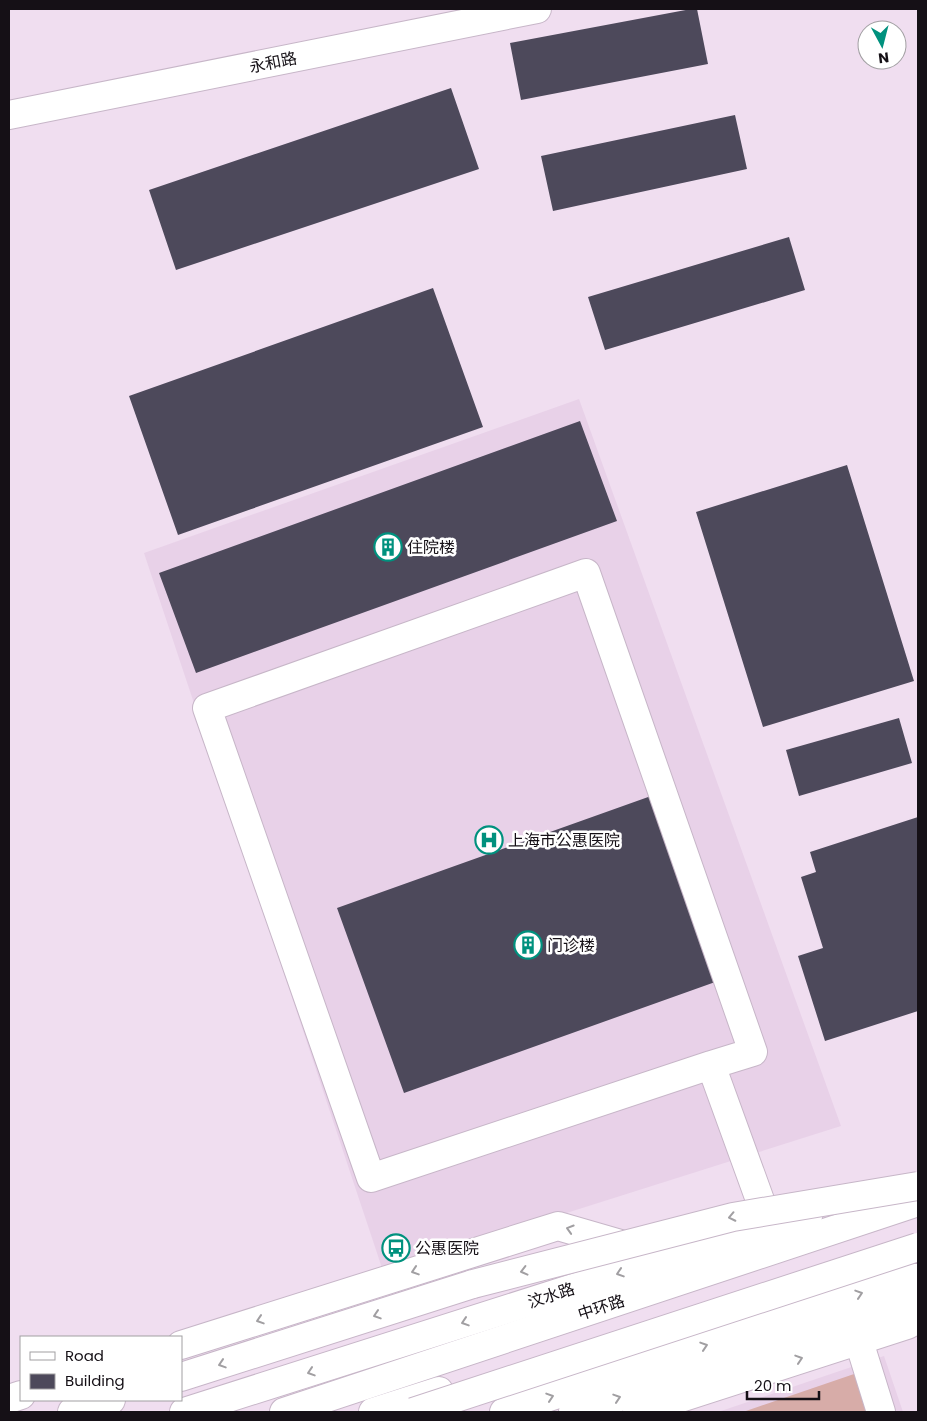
<svg xmlns="http://www.w3.org/2000/svg" width="927" height="1421" font-family="Poppins,'Noto Sans SC',sans-serif">
<style>
.built{fill:#e8d1e8}
.green{fill:#d7aca8}
.building{fill:#4d495b}
.lines{fill:none;stroke-linecap:round;stroke-linejoin:round}
.minor-casing{stroke:#c7b6c8;stroke-width:30}
.major-casing{stroke:#c7b6c8;stroke-width:30}
.highway-casing{stroke:#c7b6c8;stroke-width:30}
.minor{stroke:#fff;stroke-width:28}
.major{stroke:#fff;stroke-width:28}
.highway{stroke:#fff;stroke-width:28}
.highway-bridge-casing{stroke:#c7b6c8;stroke-width:30;stroke-linecap:butt}
.highway-bridge{stroke:#fff;stroke-width:28}
.oneway{stroke:#a19fa2}
.labels{text-anchor:middle;stroke-width:5;stroke-linejoin:round;paint-order:stroke}
.street-label{font-size:16px;fill:#151016;stroke:#fff}
.poi-label{font-size:16px;fill:#151016;stroke:#fff;text-anchor:start}
</style>
<rect width="100%" height="100%" fill="#f0def0"/>
<path class="built" d="M579,399l262,727 -458,145 -239,-718z
M884,1356l19,56h-185z"/>
<path class="green" d="M857,1373l11,36 -2,3h-123z"/>
<path class="building" d="M691,9h6l11,55 -187,36 -11,-57z
M451,88l28,81 -303,101 -27,-80z
M735,115l12,54 -194,42 -12,-55z
M789,237l16,53 -200,60 -17,-53z
M433,288l50,139 -305,108 -49,-139z
M580,421l37,100 -421,152 -37,-100z
M847,465l67,216 -151,46 -67,-215z
M899,718l13,45 -113,33 -13,-46z
M651,796l67,185 -314,112 -67,-185z
M918,817v194l-93,30 -27,-85 25,-8 -22,-71 15,-5 -6,-20z"/>
<g class="lines">
<g class="minor-casing">
<path id="minor" d="M9,115l528,-106
M711,1065l42,-13 -167,-479 -379,135 164,470 340,-113 58,160
M862,1351l19,61"/>
</g>
<g class="major-casing">
<path id="major" d="M181,1345l377,-119 76,22
M9,1399l12,-4
M184,1412l625,-199
M373,1412l66,-21
M504,1412l402,-134h12
M637,1412l270,-87 11,-6"/>
</g>
<g class="highway-casing">
<path id="highway" d="M181,1377l292,-93
M72,1412l39,-12
M284,1412l634,-210
M573,1412l345,-111"/>
</g>
<use href="#minor" class="minor"/>
<use href="#major" class="major"/>
<use href="#highway" class="highway"/>
<g class="highway-bridge-casing">
<path id="highway-bridge" d="M473,1284l260,-67 185,-31
M413,1412l505,-165"/>
</g>
<use href="#highway-bridge" class="highway-bridge"/>
</g>
<defs><path id="oneway-chevron" d="M-2-3.5L2.5 0L-2 3.5" fill="none" stroke-width="1.6" stroke-linecap="round" stroke-linejoin="round" transform="scale(1.25)"/></defs>
<g class="oneway">
<use href="#oneway-chevron" transform="translate(732 1217) rotate(168)"/>
<use href="#oneway-chevron" transform="translate(570 1229) rotate(-163)"/>
<use href="#oneway-chevron" transform="translate(415 1271) rotate(162)"/>
<use href="#oneway-chevron" transform="translate(524 1271) rotate(166)"/>
<use href="#oneway-chevron" transform="translate(620 1273) rotate(162)"/>
<use href="#oneway-chevron" transform="translate(859 1294) rotate(-18)"/>
<use href="#oneway-chevron" transform="translate(377 1315) rotate(162)"/>
<use href="#oneway-chevron" transform="translate(260 1320) rotate(162)"/>
<use href="#oneway-chevron" transform="translate(465 1322) rotate(162)"/>
<use href="#oneway-chevron" transform="translate(704 1346) rotate(-18)"/>
<use href="#oneway-chevron" transform="translate(799 1359) rotate(-18)"/>
<use href="#oneway-chevron" transform="translate(222 1364) rotate(162)"/>
<use href="#oneway-chevron" transform="translate(311 1372) rotate(162)"/>
<use href="#oneway-chevron" transform="translate(550 1397) rotate(-18)"/>
<use href="#oneway-chevron" transform="translate(617 1398) rotate(-18)"/>
</g>
<defs>
<g id="building-ring" transform="scale(1.4375)"><circle r="9.5" fill="#fff" stroke="#00917e" stroke-width="1.5"/><path d="M-4-6H4V6H1V3H-1V6H-4ZM-2.5-4.3h1.7v1.8h-1.7ZM.8-4.3h1.7v1.8H.8ZM-2.5-1h1.7V.8h-1.7ZM.8-1h1.7V.8H.8Z" fill="#00917e"/></g>
<g id="hospital-ring" transform="scale(1.4375)"><circle r="9.5" fill="#fff" stroke="#00917e" stroke-width="1.5"/><path d="M-5-5h3v3.5h4V-5h3V5h-3V1.5h-4V5h-3Z" fill="#00917e"/></g>
<g id="bus-ring" transform="scale(1.4375)"><circle r="9.5" fill="#fff" stroke="#00917e" stroke-width="1.5"/><path d="M-5-6H5V4H4V6H2V4H-2V6H-4V4H-5ZM-3.5-4V0h7V-4ZM-3.5 1.2v1.5H-2V1.2ZM2 1.2v1.5H3.5V1.2Z" fill="#00917e"/></g>
</defs>
<g fill-rule="evenodd">
<use href="#building-ring" x="388" y="547"/>
<use href="#hospital-ring" x="489" y="840"/>
<use href="#building-ring" x="528" y="945"/>
<use href="#bus-ring" x="396" y="1248"/>
</g>
<g class="labels">
<g class="street-label">
<text transform="translate(273 62) rotate(-11)" y="6">永和路</text>
<text transform="translate(551 1295) rotate(-18)" y="6">汶水路</text>
<text transform="translate(601 1307) rotate(-18)" y="6">中环路</text>
</g>
<g class="poi-label">
<text x="407" y="553">住院楼</text>
<text x="508" y="846">上海市公惠医院</text>
<text x="547" y="951">门诊楼</text>
<text x="415" y="1254">公惠医院</text>
</g>
</g>
<rect width="927" height="1421" fill="none" stroke="#151016" stroke-width="20"/>
<rect x="20" y="1336" width="162" height="65" fill="#ffffff" stroke="#a19fa2"/>
<rect x="30" y="1352" width="25" height="8" fill="#ffffff" stroke="#a19fa2"/>
<text x="65" y="1361" font-size="15" fill="#151016">Road</text>
<rect x="30" y="1374" width="25" height="15" fill="#4d495b" stroke="#a19fa2"/>
<text x="65" y="1386" font-size="15" fill="#151016">Building</text>
<g transform="translate(882 45) rotate(173)"><circle r="24" fill="#ffffff" stroke="#a19fa2"/>
<path d="M0-4L9 19L0 12L-9 19Z" fill="#00917e"/>
<text y="-8" font-size="14" font-weight="bold" text-anchor="middle" fill="#151016">N</text>
</g>
<path d="M747 1391v8h72v-8" fill="none" stroke="#151016" stroke-width="2.5"/>
<text x="754" y="1391" font-size="15" fill="#151016" stroke="#ffffff" stroke-width="4" paint-order="stroke">20 m</text>
</svg>
